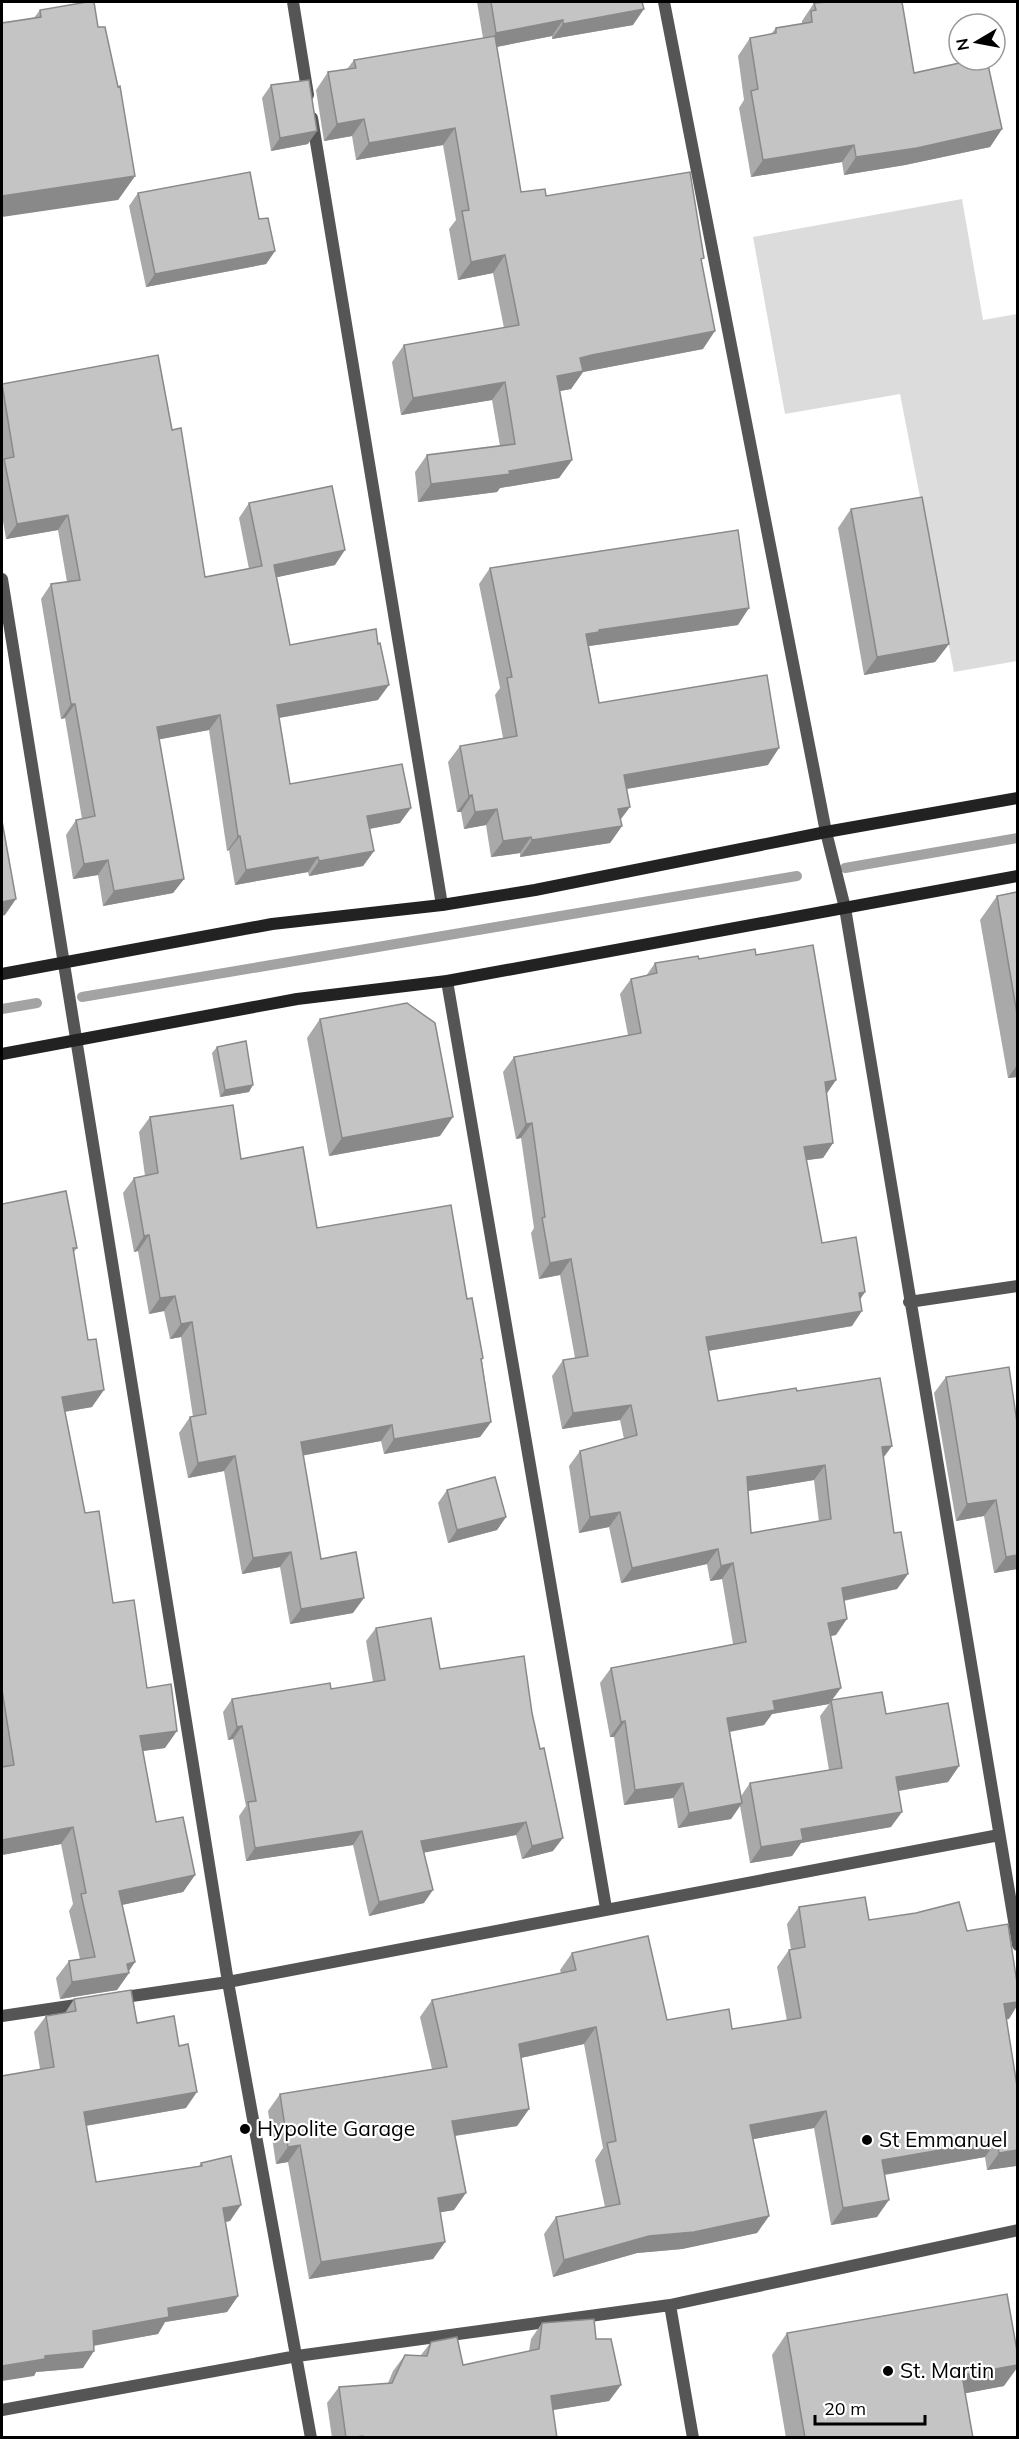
<svg xmlns="http://www.w3.org/2000/svg" width="1019" height="2439" font-family="Mulish,sans-serif">
<style>
.green{fill:#dcdcdc}
.lines{fill:none;stroke-linecap:round;stroke-linejoin:round}
.stream{stroke:#a3a3a3;stroke-width:10}
.street{stroke:#555;stroke-width:12}
.secondary{stroke:#222;stroke-width:12}
.wall{fill:#a9a9a9;fill-rule:evenodd}
.shaded-wall{fill:#898989}
.building{fill:#c4c4c4;stroke:#898989;stroke-width:1.5;fill-rule:evenodd}
.poi-dot{fill:#000;stroke:#fff;stroke-width:2}
.labels{text-anchor:middle;stroke-width:4.5;stroke-linejoin:round;paint-order:stroke}
.poi-label{font-size:21px;fill:#000;stroke:#fff;text-anchor:start}
</style>
<rect width="100%" height="100%" fill="#fff"/>
<path class="green" d="M962,199l21,121 34,-6v347l-63,11 -54,-278 -115,20 -32,-177z"/>
<g class="lines">
<path class="stream" d="M845,868l173,-30
M82,997l715,-121
M2,1009l35,-6"/>
<path class="street" d="M293,2l15,93
M664,2l162,830 19,76 173,1037
M312,118l130,787
M2,579l226,1403 83,456
M447,981l159,927
M909,1302l109,-16
M118,1998l110,-16 771,-147
M2,2016l81,-12
M670,2305l23,133
M2,2410l295,-54 373,-51 348,-75"/>
<path class="secondary" d="M2,974l270,-50 170,-19 93,-15 291,-58 192,-34
M2,1054l295,-55 150,-18 571,-105"/>
</g>
<path class="wall" d="M477,2h165l-9,23 -81,14v-3l-55,11 24,145 25,4 156,65 1,88 -120,23 -12,17 -12,2 13,69 -13,18 -59,10 -3,4 -79,10 -3,-30 12,-17 73,-9 -8,-46 -91,15 -9,-53 12,-17 100,-17 -11,-55 -35,7 -9,-51 7,-9 -13,-75 -87,15 -4,-24 -28,5 -8,-51 12,-18 19,-3 7,-9 129,-22z
M814,3l100,70 88,56 -12,18 -85,18 -61,10 -2,-13 -91,15 -12,-69 5,-8 -6,-44 12,-18 21,-4 5,-6 26,-4v-3z
M40,10l58,17 37,149 -17,24 -84,-182z
M271,85l37,59 -37,7 -9,-53z
M138,193l121,26 16,32 -9,13 -120,23 -17,-81z
M2,384l170,46 33,147 44,-8 -10,-51 10,-15 86,62 -59,12 14,68 88,55 -99,18 11,66 110,39 -30,6 4,22 -11,15 -54,10 -1,-4 -73,13 -6,-35 -2,1 -18,-121 -50,9 25,140 -11,14 -70,13 -5,-31 -25,4 -7,-44 10,-15 6,-1 -17,-101 -4,1 -20,-120 10,-15 16,-2 -9,-52 -52,9 -4,-24z
M851,509l98,135 -14,18 -71,13 -26,-147z
M490,568l248,57 -149,21 10,57 169,62 -141,24 -7,31 2,6 -12,17 -90,14v-4l-29,4 -5,-32 -22,4 -3,-17h-4l-9,-50 12,-16 43,-8 -8,-43 5,-7 -21,-104z
M1017,892v185l-9,1 -28,-158 17,-24z
M756,955l80,125 -10,14 7,49 -10,15 -17,2 16,83 43,49 -5,7 -8,27 -144,25 10,50 79,-10 86,67 11,75 14,41 -11,15 -53,12 -8,34 -5,1 1,64 54,14 73,52 -11,16 -49,9 -8,36 -90,16 -9,13 -42,7 -10,-57 -9,13 -53,9 -5,-30 -49,7 -10,-68h-4l-10,-54 11,-15 122,-24 -11,-65 -12,2 -3,-17 -86,19 -12,-56 -30,6 -10,-67 11,-15 44,-12 -4,-19 -58,9 -10,-53 11,-16 12,-2 -15,-83 -21,4 -8,-46 3,-5 -13,-90 -5,1 -13,-67 11,-15 114,-22 -8,-41 11,-15 15,-3 9,-13zM814,1480l5,42 -68,11 -3,-42zM829,1704l-9,12 9,54 -79,13 -9,13 -11,-64 34,-7 8,-11z
M320,1019l120,117 -111,20 -22,-118z
M217,1047l32,45 -29,5 -8,-44z
M150,1117l91,42 76,69 150,71 16,59 -1,2 9,62 -11,15 -96,17 -3,-13 -78,14 18,104 32,54 -63,11 -10,-57 -38,7 -18,-103 -36,7 -9,-45 11,-16h3l-12,-80 -11,2 -6,-28 -15,3 -11,-63 -4,1 -11,-59 11,-15 11,-2 -6,-44z
M2,1204l75,44 -3,4 18,155 -27,5 20,101 28,90 34,85 18,60 -22,3 13,71 39,53 -12,17 -61,13 13,57 -7,9 1,2 -12,17 -57,9 -4,-21 13,-17 11,-2 -11,-48 4,-7 -12,-60 -59,11z
M946,1377l71,46v146l-23,4 -10,-57 -28,5 -22,-128z
M447,1490l59,27 -9,13 -49,13 -10,-40z
M376,1628l64,41 113,182 -31,8 -6,-24 -92,17v51l-55,13 -16,-71 -107,16 -7,-45 7,-10 -13,-67 -5,1 -5,-28 9,-13 99,-10 42,-7 -7,-41z
M799,1907l70,13 98,11 42,88h-2l9,147 -29,4 -2,-13 -100,18 -8,42 -46,8 -17,-97 -61,11 16,77 -12,17 -75,16 -45,4 -84,24 -9,-43 12,-17 49,-10 -10,-47 8,-12 -19,-104 -63,14 8,51 -12,17 -62,10 -1,74 -14,2 5,30 -12,17 -124,20 -21,-117 -12,2 -8,-53 12,-17 152,-25 -12,-52 12,-17 129,-27 -1,-3 12,-17 95,67 65,9 55,-8 -10,-54 12,-17h2l-4,-26z
M74,1999l63,24 49,85 -100,18 10,56 103,-16 2,-3 29,58 -5,1 13,74 -11,16 -62,10 -7,12 -64,11 -11,23 -47,4 -2,4 6,-307 -6,-37 12,-16 19,-3z
M542,2323l54,16 25,46 -12,16 -56,9 4,28h-225l-5,-35 12,-16 49,-4 5,-12 12,-16h16l10,-13 32,23 66,-14 2,-12z
M787,2333l217,53 -39,7 8,45h-187l-14,-83z"/>
<path class="shaded-wall" d="M644,9l-11,16 -81,14 11,-15z
M563,20l-11,16 -67,13 11,-16z
M364,119l-12,17 -28,5 13,-17z
M455,128l-12,17 -87,15 13,-17z
M1002,129l-12,18 -85,18 -61,10 12,-18z
M317,131l-9,13 -37,7 9,-13z
M854,145l-12,17 -91,15 12,-17z
M135,176l-17,24 -116,17v-21z
M275,251l-9,13 -120,23 9,-13z
M505,255l-12,18 -35,7 13,-18z
M715,331l-12,18 -120,23 -12,17 -27,5 13,-18 23,-18 12,-3z
M505,382l-13,18 -91,15 12,-17z
M572,460l-13,18 -59,10 -3,4 -79,10 13,-18z
M68,515l-10,15 -52,9 11,-15z
M345,550l-10,15 -71,15 10,-15z
M749,608l-11,17 -149,21 -1,2 -2,-14 13,-4z
M949,644l-14,18 -71,13 13,-18z
M389,685l-11,15 -111,20 10,-15z
M71,704h4l-10,14 -4,1z
M220,715l-11,15 -63,12 11,-15z
M779,748l-11,17 -155,26 11,-16z
M472,795l-11,17h-4l12,-16z
M630,807l-12,16v-14z
M411,808l-11,15 -43,8 10,-15z
M497,809l-11,16 -22,4 11,-17z
M622,826l-12,17 -90,14 12,-17z
M238,836h2l-11,14 -2,1z
M531,837l-11,16 -29,4 12,-16z
M374,851l-11,15 -54,10 10,-15z
M318,857l-10,15 -73,13 11,-15z
M108,860l-10,15 -25,4 11,-15z
M184,879l-11,14 -70,13 11,-15z
M16,899l-11,16 -3,1v-14z
M1017,1065v12l-9,1z
M836,1080l-11,16v-14z
M253,1085l-4,7 -29,5 5,-7z
M453,1117l-13,19 -111,20 13,-18z
M532,1123l-11,15 -5,1 10,-15z
M833,1143l-10,15 -30,4 11,-15z
M149,1235l-11,16 -4,1 10,-16z
M571,1259l-11,16 -21,4 11,-16z
M865,1292l-11,16 5,-15z
M175,1296l-11,15 -15,3 11,-16z
M862,1311l-10,15 -157,27 11,-16z
M192,1322l-11,15 -11,2 11,-15z
M104,1390l-12,17 -42,7 12,-17z
M631,1405l-11,15 -58,9 11,-16z
M491,1422l-11,15 -96,17 10,-15z
M392,1425l-11,16 -91,17 11,-16z
M892,1446l-11,15 1,-14z
M235,1456l-11,15 -36,7 10,-15z
M825,1465l-11,15 -78,13 11,-16z
M996,1500l-12,16 -28,5 11,-17z
M620,1512l-11,15 -30,6 11,-16z
M506,1517l-9,13 -49,13 9,-13z
M718,1549l-11,15 -86,19 11,-15z
M291,1552l-11,15 -38,7 11,-16z
M1017,1555v14l-23,4 12,-16z
M733,1563l-11,16 -12,2 11,-15z
M908,1574l-11,15 -66,14 11,-15z
M364,1598l-11,15 -63,11 11,-15z
M847,1619l-11,16 -18,3 10,-15z
M841,1688l-12,16 -57,10 -8,11 -48,9 11,-16 46,-17z
M625,1721l-11,16h-4l11,-15z
M242,1726l-9,13 -5,1 9,-13z
M177,1731l-12,17 -37,5 12,-17z
M959,1766l-11,16 -63,11 11,-16z
M683,1783l-10,15 -49,7 11,-15z
M742,1803l-11,16 -53,9 11,-15z
M902,1812l-11,15 -90,16 -9,13 -42,7 11,-16 40,-18z
M526,1822l-10,13 -104,20 9,-14z
M73,1827l-12,17 -59,11v-15z
M362,1831l-9,14 -107,16 9,-13z
M563,1838l-10,13 -31,8 10,-13z
M195,1875l-12,17 -76,16 12,-17z
M433,1890l-9,13 -55,13 10,-14z
M135,1962l-8,12 2,-1 -12,17 -57,9 12,-17 55,-18z
M1017,2002v4l-8,13 -16,2 11,-17z
M596,2027l-12,17 -77,17 12,-17z
M197,2092l-11,16 -114,20 12,-16z
M529,2109l-12,17 -77,12 12,-17z
M826,2111l-12,17 -76,14 12,-17z
M997,2140l-12,17 -115,20 12,-17z
M300,2145l-12,17 -12,2 12,-17z
M1017,2150v13l-1,3 -29,4 12,-17z
M466,2193l-12,17 -28,5 12,-17z
M889,2200l-12,17 -46,8 12,-17z
M241,2205l-11,16 -19,4 12,-17z
M769,2216l-12,17 -75,16 -45,4 -84,24 11,-17 85,-24z
M445,2242l-12,17 -124,20 12,-17z
M238,2296l-11,16 -62,10 -7,12 -76,14 11,-17 75,-23z
M94,2351l-11,17 -47,4 -2,4 -32,5v-15l43,-10z
M1017,2365v3l-13,18 -58,11 16,-22z
M621,2385l-12,16 -69,11 11,-16z"/>
<path class="building" d="M87,2h7l4,25h7l13,60 2,-1 15,90 -133,20v-173l39,-6 -1,-7z
M491,2h151l2,7 -81,15v-4l-67,13z
M827,2h75l12,71 59,-13h14l15,69 -85,19 -61,9 -2,-12 -91,15 -12,-69 7,-2 -8,-51 26,-5v-5l36,-6 -1,-11 5,-1 -2,-7z
M495,36l26,156 24,-3 1,7 144,-24 14,86 -3,1 14,72 -123,24 -12,3 3,13 -26,5 15,84 -63,11 1,3 -79,10 -4,-29 88,-11 -10,-62 -92,16 -9,-53 115,-20 -14,-70 -34,7 -9,-51 7,-1 -14,-82 -86,15 -5,-24 -27,5 -9,-52 28,-4 -2,-8z
M309,80l8,51 -37,7 -9,-53z
M250,172l9,47 9,-1 7,33 -120,23 -17,-81z
M158,355l14,75 9,-2 24,149 57,-11 -13,-63 83,-17 13,64 -71,15 16,80 86,-16 2,15 2,-1 9,42 -112,20 13,79 112,-20 9,44 -44,8 7,35 -55,10 -1,-4 -72,13 -6,-34h-2l-18,-121 -63,12 27,152 -70,12 -6,-31 -24,4 -8,-44 19,-4 -20,-112h-4l-20,-120 29,-4 -12,-65 -51,9 -13,-65 10,-2 -12,-73z
M922,497l27,147 -72,13 -26,-148z
M738,530l11,78 -150,22v2l-13,2 13,69 168,-28 12,73 -155,27 6,32 -12,2 4,17 -90,14 -1,-3 -28,4 -6,-32 -22,3 -3,-17 -3,1 -9,-50 57,-10 -10,-58 5,-1 -22,-109z
M2,821l14,78 -14,3z
M1017,892v122l-20,-118z
M813,945l23,135 -11,2 8,61 -29,4 18,96 34,-6 9,55 -6,1 3,18 -156,26 12,64 78,-13 1,3 83,-13 12,68 -10,1 12,86 7,-1 7,42 -66,14 5,31 -19,4 13,65 -68,13 2,9 -48,8 15,85 -53,10 -6,-30 -48,7 -10,-69 -4,1 -10,-54 135,-26 -13,-79 -12,3 -3,-17 -86,19 -12,-56 -30,5 -10,-66 57,-16 -6,-30 -58,8 -10,-53 25,-4 -17,-97 -21,4 -8,-45 3,-1 -13,-94 -6,1 -12,-67 127,-24 -10,-54 26,-6 -2,-10 43,-7 1,3 56,-10 1,6zM825,1465l6,54 -80,14 -4,-56z
M407,1003l28,20 18,94 -111,21 -22,-119z
M246,1041l7,44 -28,5 -8,-43z
M233,1105l8,54 62,-12 14,81 134,-23 16,94 5,-1 11,60 -2,1 10,63 -97,17 -2,-14 -91,17 20,117 35,-7 8,46 -63,11 -10,-57 -38,6 -18,-102 -37,7 -8,-46 16,-3 -14,-92 -11,2 -6,-28 -15,2 -11,-63 -5,1 -10,-58 24,-5 -8,-56z
M66,1191l11,57h-4l15,92 8,-1 8,51 -42,7 23,116 14,-2 14,92 21,-3 13,88 24,-4 6,47 -37,5 16,86 27,-5 12,58 -76,16 16,71 -8,2 2,9 -57,9 -3,-21 26,-4 -14,-63 5,-1 -13,-66 -71,13v-73l12,-2 -12,-75v-486z
M1009,1367l8,56v132l-11,2 -10,-57 -29,4 -21,-127z
M495,1477l11,40 -49,13 -10,-40z
M431,1618l9,51 84,-13 8,57 8,36 4,-1 19,90 -31,8 -6,-24 -105,19 12,49 -54,12 -17,-71 -107,17 -7,-46 8,-1 -14,-75 -5,1 -5,-28 98,-16 1,6 54,-9 -9,-52z
M882,1692l4,22 62,-11 11,63 -63,11 6,35 -101,17 2,11 -42,7 -11,-64 92,-15 -11,-68z
M865,1897l4,23 47,-7 43,-11 8,29 41,-7 9,59v19l-13,2 13,82v64l-18,3 -2,-13 -115,20 7,40 -46,8 -17,-97 -76,14 19,91 -75,16 -45,4 -85,24 -8,-43 64,-13 -13,-61 9,-2 -20,-114 -77,17 10,65 -77,12 14,72 -28,5 7,44 -124,20 -21,-117 -12,2 -8,-53 167,-27 -15,-67 144,-30 -4,-17 76,-17 19,84 62,-11 3,20 69,-11 -12,-68 16,-3 -6,-40z
M131,1990l6,33 37,-7 5,30 9,-2 9,48 -113,20 12,70 106,-16 -1,-3 30,-7 10,49 -18,3 15,88 -70,12 1,9 -76,14 1,20 -49,5v3l-43,7v-290l52,-9 -8,-51 30,-5 -2,-12z
M1007,2294l10,57v14l-55,10 11,63h-168l-18,-105z
M594,2319l2,20h15l10,46 -70,11 6,42h-194v-2l-17,2 -7,-51 53,-4 13,-28 22,1 4,-14 26,-5 6,28 76,-16 3,-26z"/>
<g class="poi-dot">
<circle cx="245" cy="2129" r="6"/>
<circle cx="867" cy="2140" r="6"/>
<circle cx="888" cy="2371" r="6"/>
</g>
<g class="labels">
<g class="poi-label">
<text x="257" y="2136">Hypolite Garage</text>
<text x="879" y="2147">St Emmanuel</text>
<text x="900" y="2378">St. Martin</text>
</g>
</g>
<rect width="1019" height="2439" fill="none" stroke="#000000" stroke-width="6"/>
<g transform="translate(977 42) rotate(260)"><circle r="28" fill="#ffffff" stroke="#999999" stroke-width="1.5"/>
<path d="M0-4.5L10 22L0 15L-10 22Z" fill="#000000"/>
<text y="-9" font-size="16" font-weight="bold" text-anchor="middle" fill="#000000">N</text>
</g>
<path d="M815 2415v9h110v-9" fill="none" stroke="#000000" stroke-width="3"/>
<text x="824" y="2415" font-size="18" fill="#000000" stroke="#ffffff" stroke-width="4.5" paint-order="stroke">20 m</text>
</svg>
